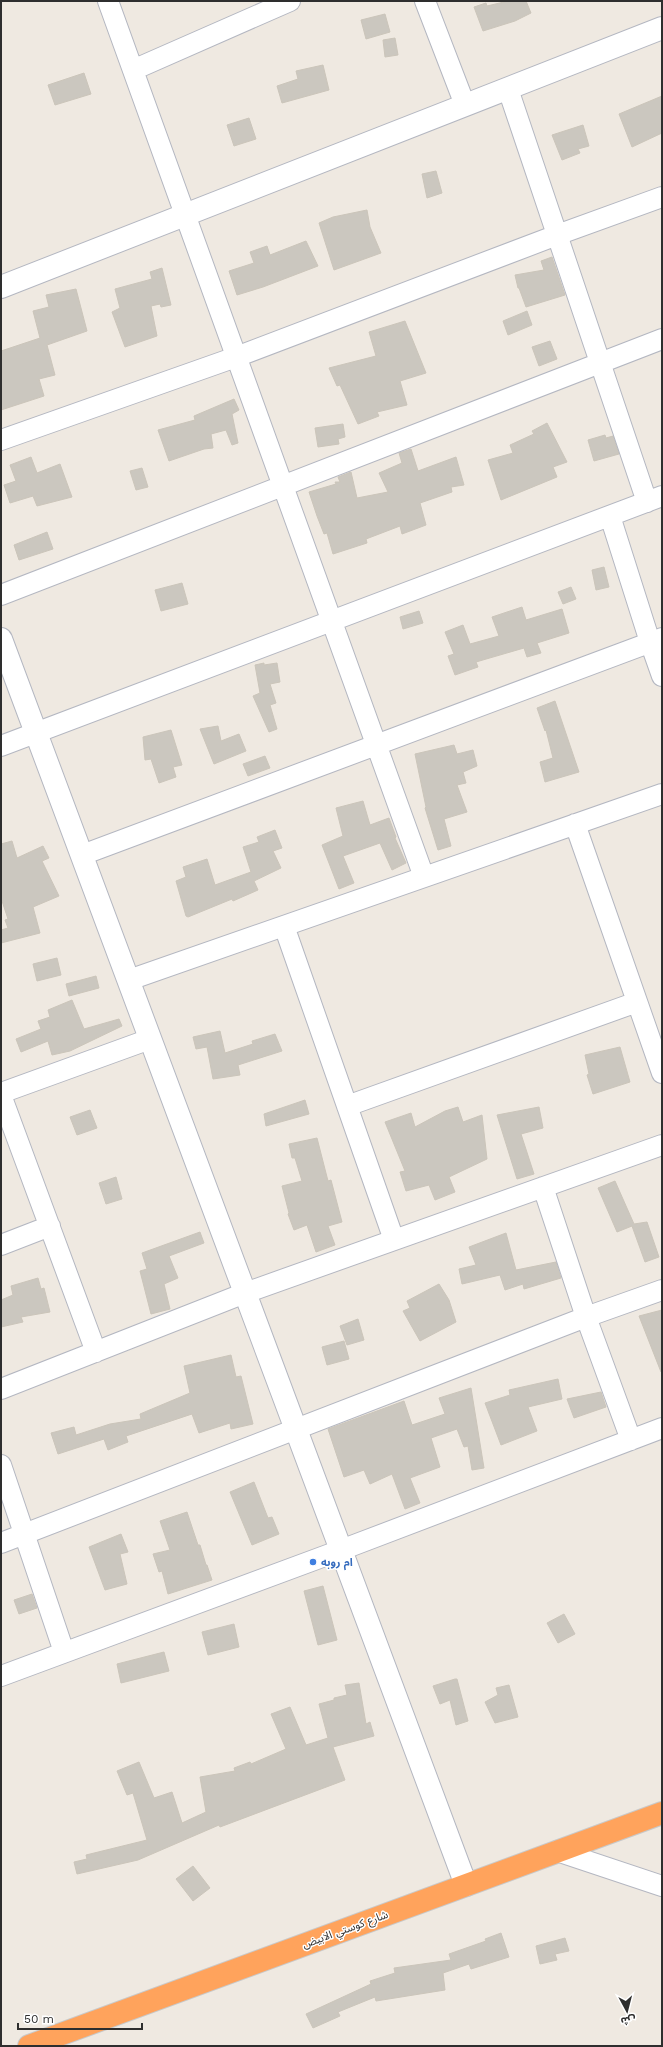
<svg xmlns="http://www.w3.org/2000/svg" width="663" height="2047" font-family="'Work Sans','Noto Sans Arabic',sans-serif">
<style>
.building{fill:#cbc7bf;stroke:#cbc5ba}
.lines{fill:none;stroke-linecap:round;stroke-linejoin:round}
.street-casing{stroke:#b4b7c1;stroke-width:22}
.secondary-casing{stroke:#b4b7c1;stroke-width:24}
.highway-casing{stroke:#c9c9c9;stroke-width:24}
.street{stroke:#fff;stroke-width:20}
.secondary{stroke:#fff;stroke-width:22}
.highway{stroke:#ffa35c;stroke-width:22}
.shop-dot{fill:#3f7fe0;stroke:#fff;stroke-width:1.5}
.labels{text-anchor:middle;stroke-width:3;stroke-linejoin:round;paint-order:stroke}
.shop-label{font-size:11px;font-weight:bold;fill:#366cbe;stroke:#fff;text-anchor:start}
.street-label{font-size:11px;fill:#2e2e2e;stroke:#fff}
</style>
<rect width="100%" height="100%" fill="#efe9e1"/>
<path class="building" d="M508,1h18l5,12 -16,8 -32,10 -9,-24 12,-4 1,3z
M385,14l5,18 -24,7 -5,-19z
M395,38l3,17 -13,2 -2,-17z
M323,65l6,25 -47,13 -5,-17 21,-7 -2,-8z
M84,73l7,21 -36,11 -7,-20z
M662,96v37l-30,14 -13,-33z
M249,118l7,21 -22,7 -7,-21z
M583,125l6,21 -11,3 2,4 -18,7 -10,-25z
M436,171l6,22 -15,5 -5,-24z
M367,210l3,17 11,26 -47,17 -15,-47 14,-6z
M306,241l12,25 -55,21 -26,8 -8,-24 25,-8 -4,-11 17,-6 3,9z
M552,257l13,38 -39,12 -7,-19h-1l-3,-13 29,-5 -3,-9z
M162,268l9,37 -10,2 -1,-3 -9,2 6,30 -32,11 -13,-35 8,-4 -5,-19 37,-10 -2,-7z
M76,289l11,42 -40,14 8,30 -16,4 5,17 -43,14v-59l39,-13 -7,-27 16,-4 -3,-12z
M527,311l5,14 -24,10 -5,-14z
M405,321l21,52 -26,8 7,24 -30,7 2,4 -21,8 -18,-39 -3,1 -8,-18 47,-12 -7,-24z
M550,341l7,18 -18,7 -7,-19z
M234,399l5,11 -7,4 6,29 -6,2 -6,-15 -15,4 2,14 -9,1 -35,12 -11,-31 37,-10 -1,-4z
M547,423l20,39 -14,5 4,10 -56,23 -13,-40 25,-7 -3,-8 24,-11 -2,-3z
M343,424l2,13 -7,2 1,5 -21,3 -3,-19z
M605,435l1,3 7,-2 6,18 -25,7 -6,-21z
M411,449l7,22 38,-14 8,28 -13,2 1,5 -32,11 6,22 -24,9 -2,-8 -34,13 1,4 -34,11 -6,-21 -3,1 -7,-18 -8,-24 27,-8 -1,-2h5l-2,-5 13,-5 6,26 31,-6 -9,-19 23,-10 -3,-10z
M31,457l6,16 23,-9 12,33 -35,9 -4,-10 -23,7 -6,-18 12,-4 -6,-16z
M142,468l6,19 -12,3 -6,-19z
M47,532l6,17 -34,11 -5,-15z
M604,567l5,20 -13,3 -4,-20z
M182,583l6,21 -27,7 -6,-21z
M571,587l5,12 -13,5 -5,-12z
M522,607l4,13 36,-11 7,24 -32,10 4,10 -14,4 -3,-9 -48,14 2,5 -23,8 -7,-19 6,-2 -9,-22 18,-7 7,19 29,-8 -7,-19z
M419,611l4,12 -20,6 -3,-12z
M264,663v2l13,-2 3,19 -10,2 6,19 -6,2 7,24 -8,3 -16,-36 7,-3 -5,-28z
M555,701l24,71 -34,10 -5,-20 13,-4 -7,-28 -1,1 -8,-23z
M218,726l3,15 18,-7 7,17 -32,13 -14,-35z
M171,730l11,35 -9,2 3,10 -17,6 -8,-24 -6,1 -2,-23z
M454,745l3,9 16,-4 4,16 -14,6 3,11 -9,2 10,27 -23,7 7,27 -13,4 -13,-42 1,-1 -11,-53z
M265,756l5,12 -22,8 -5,-12z
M363,801l7,24 19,-7 7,19 -1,1 11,25 -14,7 -12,-27 -37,13 11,27 -15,6 -17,-44 21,-9 -7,-28z
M275,830l7,18 -9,3 8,17 -27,13 4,9 -25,11 -1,-2 -44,18 -2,-1 -10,-35 10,-4 -3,-10 24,-8 8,26 36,-13 -8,-25 16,-5 -2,-5z
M12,841l5,17 26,-12 6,12 -7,3 17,35 -26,11 7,26 -39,10v-13l7,-2 -3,-8 3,-1 -7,-21v-54z
M57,958l4,17 -24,6 -4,-17z
M96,976l3,12 -30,8 -3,-12z
M72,1000l12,29 35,-10 3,7 -52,25 -18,4 -4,-14 -27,11 -5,-13 25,-10 -3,-8 12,-4 -2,-7z
M220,1031l5,22 28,-9 -1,-3 23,-7 7,17 -44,14 2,10 -27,4 -6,-32 -11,2 -3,-12z
M620,1047l10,35 -37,12 -6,-19 2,-1 -4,-19z
M305,1100l4,14 -43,12 -2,-12z
M458,1107l5,15 19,-7 5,44 -38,18 6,15 -20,8 -6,-15 -23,6 -6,-19 5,-1 -20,-49 26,-9 4,14 30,-16z
M539,1107l4,21 -22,6 13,40 -17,5 -20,-64z
M90,1110l7,18 -20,7 -7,-18z
M317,1138l11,43 3,-1 11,42 -14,4 7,19 -19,7 -9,-27 -13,5 -6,-16 1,-1 -7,-27 20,-5 -7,-23h-3l-3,-14z
M116,1177l6,22 -16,5 -7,-21z
M615,1181l19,43 13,-2 12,35 -14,5 -13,-36 -15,6 -19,-44z
M200,1232l4,11 -35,13 9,22 -14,6 6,25 -19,5 -11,-43 7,-2 -5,-16z
M506,1233l10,37 40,-8 5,16 -37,11 -1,-5 -18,6 -5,-15 -38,9 -3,-15 17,-4 -7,-18z
M38,1278l3,11 3,-1 6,24 -29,5 2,5 -22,5v-27l12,-5 -2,-9z
M439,1284l10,16 7,22 -36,19 -17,-30 7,-3 -3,-7z
M662,1310v62h-1l-22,-56z
M358,1319l6,21 -17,5 -7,-19z
M344,1341l5,18 -22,6 -5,-18z
M231,1355l5,22 5,-1 12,48 -22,5 -1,-6 -31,10 -7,-19 -66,22 2,6 -20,8 -4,-11 -46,15 -7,-21 23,-6 2,8 34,-11 31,-5 -1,-5 50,-21 -6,-27z
M558,1379l4,20 -34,8 9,24 -36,14 -16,-42 25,-8 -1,-5z
M471,1388l13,80 -12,2 -4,-24 -4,1 -7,-18 -26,9 9,29 -30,11 10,25 -15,6 -13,-35 -22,10 -6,-14 -20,7 -16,-48 76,-28 8,24 33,-11 -6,-16z
M601,1392l5,15 -32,11 -7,-19z
M254,1482l14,36 4,-1 7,17 -27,11 -22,-53z
M187,1512l11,33h2l6,20h1l5,15 -44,14 -6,-23 -3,1 -6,-18 17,-4 -10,-29z
M121,1534l7,18 -8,2 7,30 -22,6 -16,-43z
M323,1586l14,54 -19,5 -14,-54z
M32,1594l5,14 -18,6 -5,-14z
M564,1614l11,20 -17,9 -11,-20z
M234,1624l5,23 -31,8 -6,-23z
M164,1652l5,19 -48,12 -4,-19z
M455,1679h2l11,42 -12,4 -6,-25 -10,4 -7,-18z
M359,1683l7,41 4,-2 4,14 -41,11 12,33 -125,47 -1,-2 -81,35 -61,14 -3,-12 13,-3 -1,-4 61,-15 -14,-47 -6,2 -10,-24 22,-9 15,36 18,-6 10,31 24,-11 -6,-35 35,-6 -1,-3 16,-6 1,2 35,-15 -15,-35 19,-7 16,38 22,-7 -9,-34 15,-4v-2l13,-3 -2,-10z
M509,1685l9,32 -23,6 -10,-21 13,-7 -2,-7z
M193,1866l17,22 -17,13 -17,-22z
M501,1933l8,24 -38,12 -2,-5 -26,9 2,17 -69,11 -1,-4 -37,15 2,4 -27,12 -7,-14 65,-30 -1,-3 25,-8 -1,-5 57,-8 -2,-6 37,-13 -1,-2z
M565,1938l4,13 -14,3 2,6 -17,4 -4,-18z"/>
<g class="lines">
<g class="street-casing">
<path id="street" d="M108,1l316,876
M425,1l40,104
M133,70l157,-69
M508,89l139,413
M1,440l235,-83 321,-122 105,-38
M610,516l40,126 12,34
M1,595l661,-256
M1,746l661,-250
M575,824l87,249
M82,855l580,-217
M284,926l110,314
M129,980l533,-186
M1,1093l149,-54
M1,1095l95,257
M347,1106l290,-104
M543,1187l43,130 45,123
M1,1245l49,-19
M1,1389l244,-96 417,-148
M1,1465l63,187
M1,1543l585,-226 76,-27
M1,1676l340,-126 321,-122
M557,1851l105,35"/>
</g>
<g class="secondary-casing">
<path id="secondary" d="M1,287l661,-259
M1,639l465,1246"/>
</g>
<g class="highway-casing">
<path id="highway" d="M29,2046l633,-233"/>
</g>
<use href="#street" class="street"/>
<use href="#secondary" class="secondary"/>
<use href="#highway" class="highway"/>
</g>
<circle class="shop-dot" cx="313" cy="1562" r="4"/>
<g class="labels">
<g class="shop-label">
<text x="321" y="1566">ام روبه</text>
</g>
<g class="street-label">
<text transform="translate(345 1929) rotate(-20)" y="4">شارع كوستي الابيض</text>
</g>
</g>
<rect width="663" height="2047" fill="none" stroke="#2e2e2e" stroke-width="4"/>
<g transform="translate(627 2011) rotate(173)" stroke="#ffffff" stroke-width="3" paint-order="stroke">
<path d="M0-3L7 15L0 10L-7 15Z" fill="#2e2e2e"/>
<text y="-6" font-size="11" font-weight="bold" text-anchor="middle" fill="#2e2e2e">ش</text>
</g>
<path d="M18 2023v6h124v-6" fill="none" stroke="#2e2e2e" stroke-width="2"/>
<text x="24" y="2023" font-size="12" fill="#2e2e2e" stroke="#ffffff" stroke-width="3" paint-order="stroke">50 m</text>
</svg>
